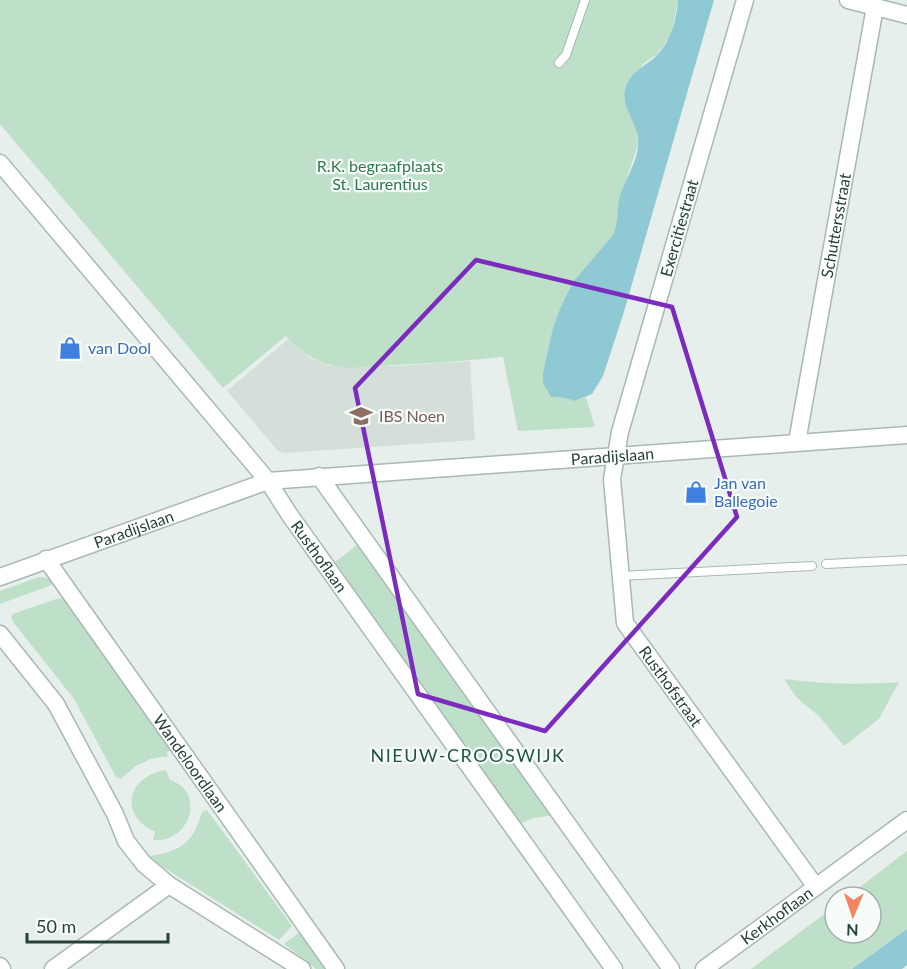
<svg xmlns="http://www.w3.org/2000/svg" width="907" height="969" font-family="Lato,sans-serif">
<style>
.built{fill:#d4dfda}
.green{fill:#bfe0c8}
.water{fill:#8ec9d4}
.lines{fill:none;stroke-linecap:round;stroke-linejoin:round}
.service-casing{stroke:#a8b8b2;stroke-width:10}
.minor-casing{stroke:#a8b8b2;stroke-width:19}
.service{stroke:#fff;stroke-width:8}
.minor{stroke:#fff;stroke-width:16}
.marked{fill:none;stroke:#7b2cbf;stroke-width:4.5;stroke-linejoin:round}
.labels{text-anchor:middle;stroke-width:4.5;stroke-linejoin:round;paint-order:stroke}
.park-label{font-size:16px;fill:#2d7a4b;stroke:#f7fbf9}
.street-label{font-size:16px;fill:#24423a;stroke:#f7fbf9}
.shop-label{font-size:16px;fill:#366cbe;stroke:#f7fbf9;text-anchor:start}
.education-label{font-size:16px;fill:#785e54;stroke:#f7fbf9;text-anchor:start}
.neighbourhood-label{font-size:18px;letter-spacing:1.5px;fill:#1f5548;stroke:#f7fbf9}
</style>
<rect width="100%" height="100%" fill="#e6efeb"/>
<path class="built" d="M288,339l22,19 21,8h65l74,-5 5,79 -191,13 -6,-2 -51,-60z"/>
<path class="green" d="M0,0h678l-7,35 -14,19 -14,10 -19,33 12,30 2,18 -18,53 -4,30 -3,8 -40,46 -17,116h9l9,3 12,-4 9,30 -77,4 -15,-74 -55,5 -103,6c-25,-4 -42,-13 -59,-32l-63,52 -223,-264z
M357,545c65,92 132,180 198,270l-21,3 -15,6 -101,-145 -12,-12 -71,-105z
M39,577l10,1 5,6 -54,20v-13z
M59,598l5,1 107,151 -4,2 1,4 -17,3 -14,6 -16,14 -5,-2 -42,-78 -60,-76 -3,-6 2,-3z
M784,679c39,5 76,6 115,3l-20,37 -35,27 -25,-30 -22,-18z
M166,770l4,10c36,11 21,63 -17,60l2,-8c-37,-17 -28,-56 11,-62z
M207,810l85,116 -13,14 -129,-81v-3c32,-5 43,-14 52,-44z
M907,851v78l-55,40h-101l84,-63v27h36v-36h-24z
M300,932l3,2 25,35h-12l-32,-25z"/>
<path class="water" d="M678,0h36l-91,315 -20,61 -11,18 -18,7 -9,-3 -14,-1 -8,-14v-10l10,-45 7,-19 13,-27 40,-47c5,-11 4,-23 6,-35 5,-21 21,-40 19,-61 -1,-16 -17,-33 -13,-48 4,-18 17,-23 29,-33 17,-16 22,-36 24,-58z
M907,929v36l-5,4h-50z"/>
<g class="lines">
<g class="service-casing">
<path id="service" d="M559,63l7,-8 19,-55
M826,564l81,-4
M620,576l192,-10"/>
</g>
<g class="minor-casing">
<g id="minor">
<path id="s1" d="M745,0l-125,432 -8,47 13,144 191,264"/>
<path d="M848,0l59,15"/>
<path id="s2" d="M0,163l268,318 21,33 325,455"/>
<path id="s3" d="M797,442l78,-435"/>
<path d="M319,476l352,493"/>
<path id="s4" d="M46,559l290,410"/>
<path id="s5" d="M0,577l268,-96 639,-46"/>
<path d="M0,634l56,70 59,110 11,27 18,23 25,21 133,84"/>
<path d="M0,966l2,3"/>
<path d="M53,969l116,-84"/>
<path id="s6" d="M704,969l203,-149"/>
</g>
</g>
<use href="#service" class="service"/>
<use href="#minor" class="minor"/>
</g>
<path class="marked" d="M476,260l196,47 65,210 -192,214 -127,-37 -63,-306z"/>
<defs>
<g id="shop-bare" transform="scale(1.8)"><path d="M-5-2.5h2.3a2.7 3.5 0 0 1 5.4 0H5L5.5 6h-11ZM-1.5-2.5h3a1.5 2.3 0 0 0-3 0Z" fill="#3f7fe0" stroke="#f7fbf9" stroke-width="2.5" paint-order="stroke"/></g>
<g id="school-bare" transform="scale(1.8)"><path d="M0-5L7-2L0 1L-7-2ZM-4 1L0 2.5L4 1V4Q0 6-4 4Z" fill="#8d6e63" stroke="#f7fbf9" stroke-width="2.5" paint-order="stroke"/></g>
</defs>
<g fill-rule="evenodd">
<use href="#shop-bare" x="70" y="348"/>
<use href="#school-bare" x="361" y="416"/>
<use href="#shop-bare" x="696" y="492"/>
</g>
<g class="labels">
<g class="park-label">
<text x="380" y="172">R.K. begraafplaats<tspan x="380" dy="18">St. Laurentius</tspan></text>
</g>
<g class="street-label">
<text dy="6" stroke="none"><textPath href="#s3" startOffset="220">Schuttersstraat</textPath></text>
<text transform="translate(679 228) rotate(-74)" y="6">Exercitiestraat</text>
<text dy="6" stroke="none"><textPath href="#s5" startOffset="630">Paradijslaan</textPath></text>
<text dy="6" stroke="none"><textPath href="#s5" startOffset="142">Paradijslaan</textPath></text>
<text dy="6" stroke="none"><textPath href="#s2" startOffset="507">Rusthoflaan</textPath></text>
<text dy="6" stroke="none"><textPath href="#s1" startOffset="720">Rusthofstraat</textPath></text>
<text dy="6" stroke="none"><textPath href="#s4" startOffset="250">Wandeloordlaan</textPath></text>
<text dy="6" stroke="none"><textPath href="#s6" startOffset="90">Kerkhoflaan</textPath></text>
</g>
<g class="shop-label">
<text x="88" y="354">van Dool</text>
<text x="714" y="489">Jan van<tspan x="714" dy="18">Ballegoie</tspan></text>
</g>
<g class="education-label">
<text x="379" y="422">IBS Noen</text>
</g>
<g class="neighbourhood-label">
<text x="468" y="762">NIEUW-CROOSWIJK</text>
</g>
</g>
<g transform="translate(853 915) rotate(182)"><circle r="28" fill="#f7fbf9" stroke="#a3b1ad" stroke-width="1.5"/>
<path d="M0-4.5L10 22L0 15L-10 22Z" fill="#f4845f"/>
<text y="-9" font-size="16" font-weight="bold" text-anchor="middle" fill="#24423a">N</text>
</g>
<path d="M27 933v9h141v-9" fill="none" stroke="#24423a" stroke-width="3"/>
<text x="36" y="933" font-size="18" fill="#24423a" stroke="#f7fbf9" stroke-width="4.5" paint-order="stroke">50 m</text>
</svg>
